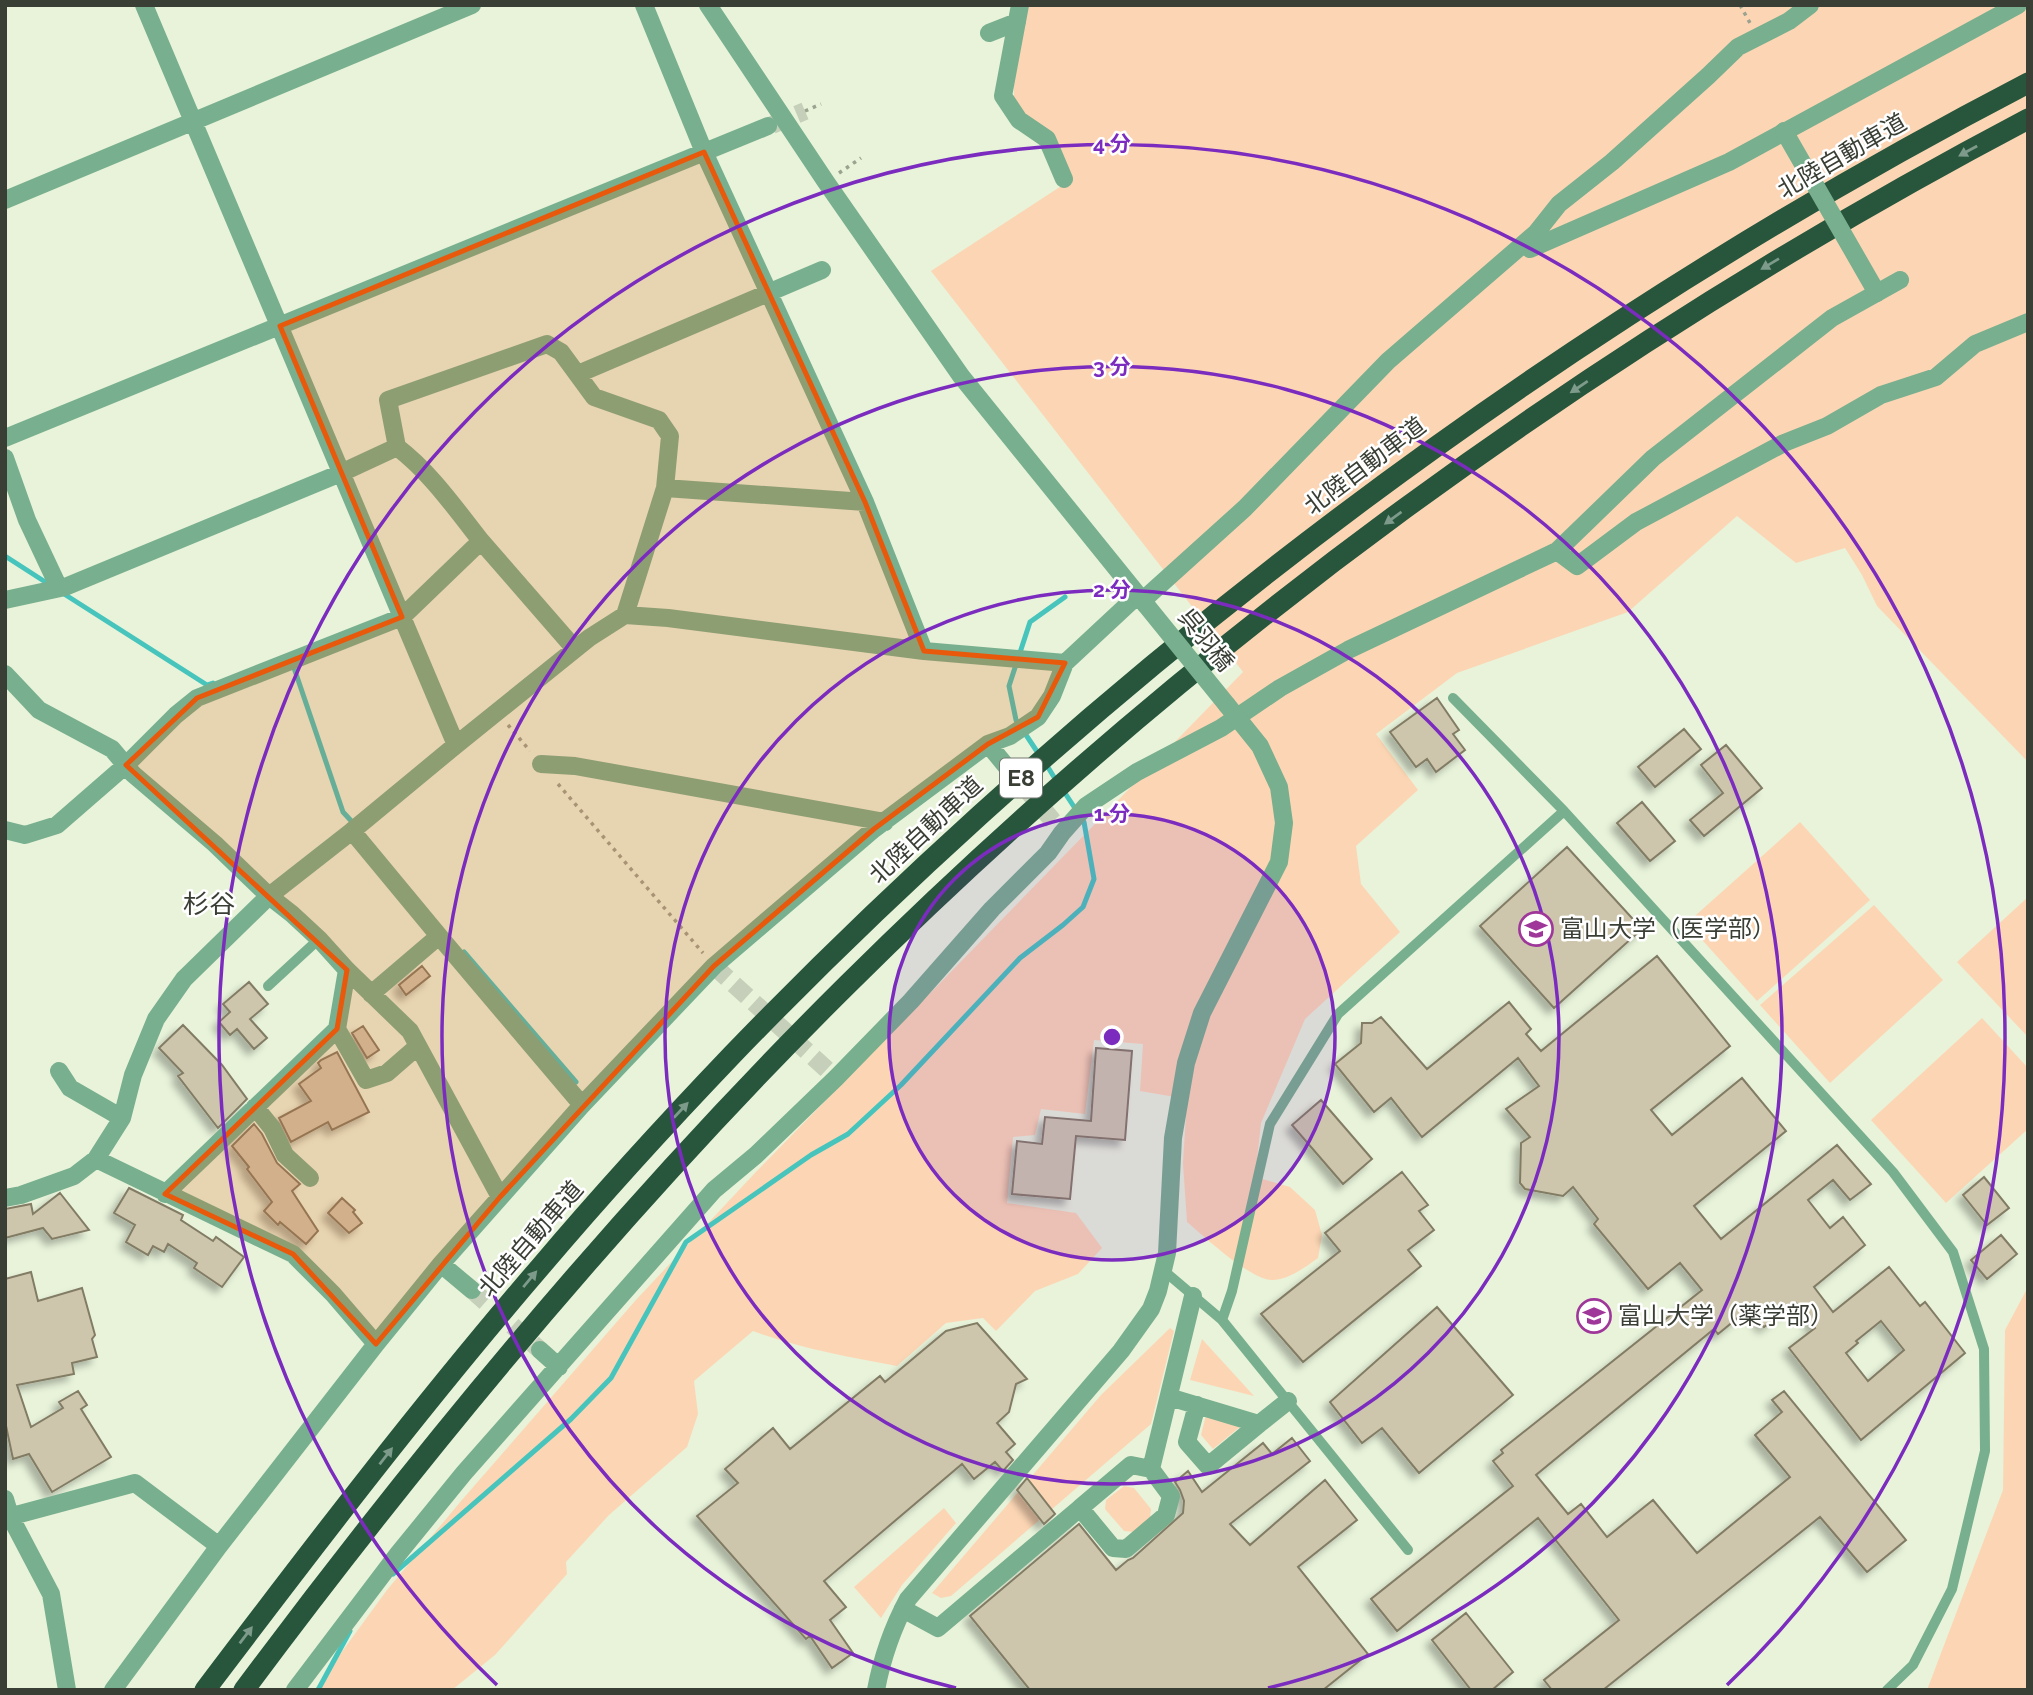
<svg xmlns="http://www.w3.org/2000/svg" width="2033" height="1695" font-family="Raleway,'Noto Sans JP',sans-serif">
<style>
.green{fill:#fcd6b4}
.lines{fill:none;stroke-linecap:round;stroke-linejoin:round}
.stream{stroke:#47c4bc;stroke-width:5}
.building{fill:#cdc6ac;stroke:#837c65;stroke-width:2;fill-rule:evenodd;filter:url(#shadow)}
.minor-tunnel{stroke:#c5cfb9;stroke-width:18;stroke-dasharray:18 9;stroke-linecap:butt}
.path{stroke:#9aa290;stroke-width:3.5;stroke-dasharray:3.5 5;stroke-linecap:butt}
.service{stroke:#78af8e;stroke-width:10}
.minor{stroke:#78af8e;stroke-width:18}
.tertiary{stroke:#78af8e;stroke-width:18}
.motorway{stroke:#27563c;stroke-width:21}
.minor-bridge{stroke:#78af8e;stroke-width:18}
.tertiary-bridge{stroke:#78af8e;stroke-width:18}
.oneway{fill:#7d9a8a}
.marked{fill:#e8590c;fill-opacity:0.2;stroke:#e8590c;stroke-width:5;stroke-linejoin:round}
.ring{fill:none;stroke:#7b2cbf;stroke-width:3.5}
.labels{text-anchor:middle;stroke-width:5;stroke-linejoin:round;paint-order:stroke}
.shield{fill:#fff;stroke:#757972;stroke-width:2}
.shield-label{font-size:23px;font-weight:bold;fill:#3a3f35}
.street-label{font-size:24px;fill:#3a3f35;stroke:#fff}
.poi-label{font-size:24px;fill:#3a3f35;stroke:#fff;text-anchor:start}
.neighbourhood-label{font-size:26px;fill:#3a3f35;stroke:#fff}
.centre{fill:#7b2cbf;stroke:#fff;stroke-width:3.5}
.ring-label{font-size:21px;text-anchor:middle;font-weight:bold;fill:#7b2cbf;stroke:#fff;stroke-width:5;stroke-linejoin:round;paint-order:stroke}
</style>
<defs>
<filter id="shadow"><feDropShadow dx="-6" dy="6" stdDeviation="3.5" flood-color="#0004"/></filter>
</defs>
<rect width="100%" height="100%" fill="#e8f3da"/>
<path class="green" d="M1013,5h1015v757l-151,-156 -15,-31 -17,-27 -49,15 -59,-47 -109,96 -171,61 -81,61 42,56 -62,56 5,38 39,48 -95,87 -44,104 -6,54 35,10 25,23 7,25 -4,23c-14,10 -27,20 -44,22 -22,2 -70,-44 -87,-58l-4,-59 4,-64 -47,-8 3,-47 -49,-4 -9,74 -44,-5 -6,26 -22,2 -6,66 69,10 26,35 -24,26 -43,17 -39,40 -13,-13 -37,5 -49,43c-49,-9 -98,-18 -144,-35l-59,50 4,33 -11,33 -78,68 -43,47 1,12 -72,81 -43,35h-138l73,-100 74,-89 174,-200 119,-127 489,-502 -312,-401 141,-92 -58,-77z
M1800,822l70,78 -113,101 -70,-78z
M2028,897v140l-71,-75z
M1874,905l69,75 -113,103 -70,-78z
M1982,1018l46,50v61l-82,74 -75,-83z
M2028,1287v403h-101l76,-200 2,-160z
M1170,1328l4,3 -23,93 -200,172 -10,2 -9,-5 169,-198z
M1202,1339l52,57 -64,-16z
M1206,1415l35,11 -28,23 -12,-14z
M1124,1486l10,2 17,21 -1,9 -17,14 -9,-1 -19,-22 1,-9z
M944,1508l12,15 -54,62 -21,33 -27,-31z"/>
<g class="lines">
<path class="stream" d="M5,556l45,29
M61,592l146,93 6,-2
M292,662l51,150 12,13
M1040,756l-24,-36 -7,-34 21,-64 35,-25
M1046,764l11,18
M464,952l112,130
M393,1574l178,-155 40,-41 75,-136 125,-87 37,-21 53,-49 119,-127 43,-33 20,-18 11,-28 -10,-57 -21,-32
M318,1690l32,-59"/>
</g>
<path class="building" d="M1437,698l22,32 -6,4 12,16 -29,22 -9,-13 -11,8 -26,-35z
M1684,729l17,20 -46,38 -17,-20z
M1726,745l36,43 -58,48 -14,-16 33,-27 -22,-28z
M1642,802l33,39 -25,20 -33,-38z
M1567,847l75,82 -88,79 -74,-82z
M1657,956l73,90 -79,64 21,25 70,-57 44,53 -92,75 27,33 116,-94 34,39 -21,16 -17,-20 -25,20 22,28 13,-11 22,28 -51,42 19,25 56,-45 31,39 5,-4 40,51 -104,87 -72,-92 26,-20 -19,-25 -32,24 -14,-19 -32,26 -4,-5 -178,146 32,39 13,-10 26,33 46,-37 44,53 93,-76 -35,-42 27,-23 -10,-12 12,-9 122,149 -39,32 -47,-55 -217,173h-51l-8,-10 75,-60 -81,-102 -141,113 -26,-32 142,-113 -20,-25 10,-8 -2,-3 201,-160 -22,-27 -32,26 -54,-65 4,-5 -25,-32 -10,9 -38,-7 -5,-6 1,-40 9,-6 -24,-28 33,-23 -21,-28 -96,79 -31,-39 -17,14 -39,-48 26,-21 1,-20h10l9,-6 46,52 82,-67 22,27 -5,5 15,17zM1881,1321l23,29 -36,31 -22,-28 12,-10 -2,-2z
M422,966l8,10 -24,19 -7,-10z
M249,982l19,22 -18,15 17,19 -13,11 -17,-20 -7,6 -11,-13 11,-10 -7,-8z
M183,1025l39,40 25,34 -29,29 -40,-52 5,-3 -24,-25z
M363,1026l16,24 -12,8 -15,-25z
M1096,1048l36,3 -7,89 -49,-4 -6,63 -58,-5 5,-53 25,3 3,-27 46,4z
M337,1052l32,60 -37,18 -4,-8 -37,20 -12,-24 32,-17 -12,-17 22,-16 -3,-5 3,-3z
M1321,1100l51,59 -29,25 -51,-59z
M254,1124l8,10 15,29 23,21 -8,7 26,40 -12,13 -26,-22 -2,3 -14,-14 8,-9 -25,-33 2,-2 -17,-21z
M1402,1172l26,33 -9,6 15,19 -26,20 13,16 -118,96 -42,-48 79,-63 -15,-18z
M1984,1177l25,31 -22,17 -24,-30z
M129,1188l54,27 -2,5 32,21 3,-4 28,20 -22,30 -28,-19 3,-5 -29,-19 -4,8 -11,-6 -5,9 -22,-13 9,-17 -21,-12z
M60,1193l29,37 -37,9 -9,-11 -38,10v-29l26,-5 2,10z
M342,1198l13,12 -2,2 9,11 -13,10 -21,-20z
M2001,1235l16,19 -30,25 -16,-19z
M31,1272l7,29 44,-13 13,47 -3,4 5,18 -25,6 2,11 -57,11 14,42 32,-19 -4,-6 19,-11 9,14 -6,4 30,48 -59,35 -23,-38 -16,5 -8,-38v-142z
M1437,1307l76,88 -94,78 -37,-45 -20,15 -32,-41z
M977,1323l50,56 -11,5 -7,28 -12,11 18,21 -9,8 7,8 -10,11 -8,-9 -21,17 -12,-15 -138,117 22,26 -16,13 23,33 -21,15 -22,-32 -4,3 -109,-123 41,-33 -13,-14 48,-41 17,21 90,-73 5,6 61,-51z
M1292,1438l18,23 -80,63 20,21 75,-65 32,40 -59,47 70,87 -45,36h-293l-60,-74 109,-92 37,46 12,-10 5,-2 50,-45 1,-12 -4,-11 -5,-8 13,-11 14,21 61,-49 9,11z
M1027,1478l28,36 -11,10 -27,-34z
M1466,1613l47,59 -21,18h-21l-39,-50z"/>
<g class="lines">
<path class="minor-tunnel" d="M772,125l33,-14
M1011,771l42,50
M714,966l122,112
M472,1290l68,60"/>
<path class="path" d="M1740,5l10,18
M805,111l16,-7
M839,173l22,-15
M508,725l22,26
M558,784l145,169"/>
<path class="service" d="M1453,698l111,113 329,361 60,80 31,97 1,102 -33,138 -39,76 -26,25
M268,986l51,-47
M1163,1270l59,50 186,230
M1222,1320l10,-29 38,-167 68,-110 226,-203"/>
<path class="minor" d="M144,5l312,740
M644,5l60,147 161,350 59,149
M1020,5l-17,91 16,24 28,19 17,40
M989,33l28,-11
M5,200l467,-195
M1530,249l199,-87 289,-157
M578,374l244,-104
M5,438l763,-312
M5,458l22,62 32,68
M481,541l94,108
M1557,551l20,15 59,-44 148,-79 43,-17 54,-31 55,-18 39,-33 53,-22
M5,600l60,-13 276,-114 56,-26 -9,-47 159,-56 14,8 33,45 65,23 11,16 -5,52
M1142,601l103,-93 143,-147 148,-128 23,-29 53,-42 96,-86 30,-29 51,-26 21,-16
M625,615l40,-127 200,14
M5,674l34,36 73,39 21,25 82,70 54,52 23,18 27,25 28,31 63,61 90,166
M988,744l18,22
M541,764l34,2 310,56
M5,830l20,5 32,-10 69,-60 50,-50 21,-17 205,-81 79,-76c-26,-33 -51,-69 -84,-94
M352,831l87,105 -68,58
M439,936l143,169
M337,1029l29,51 21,-7 31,-27
M59,1071l11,17 52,30
M255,1107l17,21 13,27 25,23
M96,1159l197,95 40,40 43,50
M165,1194l172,-165 10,-59
M5,1198l16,-3 53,-19 22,-17 26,-41 11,-43 23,-56 28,-40 85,-83 83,-65 104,-86 133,-107 36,-23 43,3 256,33 141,12 73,-68
M441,1264l31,26
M540,1350l19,17
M1169,1397l90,27 29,-23
M1197,1405l-10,37 21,24 51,-42
M1151,1469l20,27 -5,19 -40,34 -13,-1 -33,-40 51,-43 20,4 42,-173
M5,1499l5,17 41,78 16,96
M5,1518l130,-35 84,63
M903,1609l35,19 142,-120
M113,1690l106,-144 157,-202 65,-80 141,-159 132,-139 160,-137 114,-85 22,-8 28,-19 14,-21 13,-33
M295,1690l103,-136 66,-81 250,-283 42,-35 80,-77 75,-77 81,-92 56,-56 14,-20 24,-27 51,-34 84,-44 59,-40 68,-38 209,-99 96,-93 179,-140 68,-38"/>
<path class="tertiary" d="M708,5l118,177 135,194 185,229
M876,1690c6,-32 17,-63 32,-91l213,-248 30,-42 7,-18 9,-38 6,-115 13,-75 16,-50 77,-151 5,-39 -5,-36 -19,-41 -33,-41"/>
<path class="motorway" d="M205,1690c109,-144 219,-288 337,-425 61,-72 125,-142 190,-210 80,-83 163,-163 248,-240 317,-287 669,-535 1048,-732
M244,1690c185,-248 383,-487 603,-705 347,-345 748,-638 1181,-866"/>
<path class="minor-bridge" d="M1784,131l93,162"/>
<path class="tertiary-bridge" d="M1146,605l81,100"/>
</g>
<defs><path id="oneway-solid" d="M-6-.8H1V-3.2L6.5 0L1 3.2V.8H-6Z" transform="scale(1.75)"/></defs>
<g class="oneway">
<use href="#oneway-solid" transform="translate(1968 151) rotate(151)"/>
<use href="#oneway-solid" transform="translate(1770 264) rotate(149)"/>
<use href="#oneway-solid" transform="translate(1579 387) rotate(146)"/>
<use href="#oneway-solid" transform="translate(1393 518) rotate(144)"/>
<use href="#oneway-solid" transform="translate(681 1110) rotate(-47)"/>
<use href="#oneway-solid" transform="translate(530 1279) rotate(-50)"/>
<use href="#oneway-solid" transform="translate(386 1456) rotate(-52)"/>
<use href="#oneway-solid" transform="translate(246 1635) rotate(-53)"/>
</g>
<path class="marked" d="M704,152l161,350 59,149 141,12 -27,54 -50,27 -114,85 -160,137 -214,231 -124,147 -83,-90 -128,-60 172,-165 10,-59 -221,-205 71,-67 205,-81 -122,-291z"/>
<circle cx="1112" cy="1037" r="223" fill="#7b2cbf" fill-opacity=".12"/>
<g class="ring">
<circle cx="1112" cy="1037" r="223"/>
<circle cx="1112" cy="1037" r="447"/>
<path d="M956 1688A670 670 0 1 1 1268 1688"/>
<path d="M497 1685A893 893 0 1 1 1727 1685"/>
</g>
<defs>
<g id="university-ring" transform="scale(1.75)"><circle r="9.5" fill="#fff" stroke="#9f379a" stroke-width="1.5"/><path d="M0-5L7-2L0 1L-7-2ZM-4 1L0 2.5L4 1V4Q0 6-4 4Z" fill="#9f379a"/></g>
</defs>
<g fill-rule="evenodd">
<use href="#university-ring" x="1536" y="929"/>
<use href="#university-ring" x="1594" y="1316"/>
</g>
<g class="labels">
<rect class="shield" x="1000" y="758.5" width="42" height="39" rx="5"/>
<g class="shield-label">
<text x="1021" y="786">E8</text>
</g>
<g class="street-label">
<text transform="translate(1842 156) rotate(-30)" y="8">北陸自動車道</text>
<text transform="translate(1365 466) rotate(-37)" y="8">北陸自動車道</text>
<text transform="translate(1206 640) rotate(51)" y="8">呉羽橋</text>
<text transform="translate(926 830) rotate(-43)" y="8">北陸自動車道</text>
<text transform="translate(531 1239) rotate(-49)" y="8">北陸自動車道</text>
</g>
<g class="poi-label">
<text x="1560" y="937">富山大学（医学部）</text>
<text x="1618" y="1324">富山大学（薬学部）</text>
</g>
<g class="neighbourhood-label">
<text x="209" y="913">杉谷</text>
</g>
</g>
<circle cx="1112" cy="1037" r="10" class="centre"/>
<g class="ring-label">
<text x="1112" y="151">4 分</text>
<text x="1112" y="374">3 分</text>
<text x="1112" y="597">2 分</text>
<text x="1112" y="821">1 分</text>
</g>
<rect width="2033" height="1695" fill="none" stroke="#3a3f35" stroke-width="14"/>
</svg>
